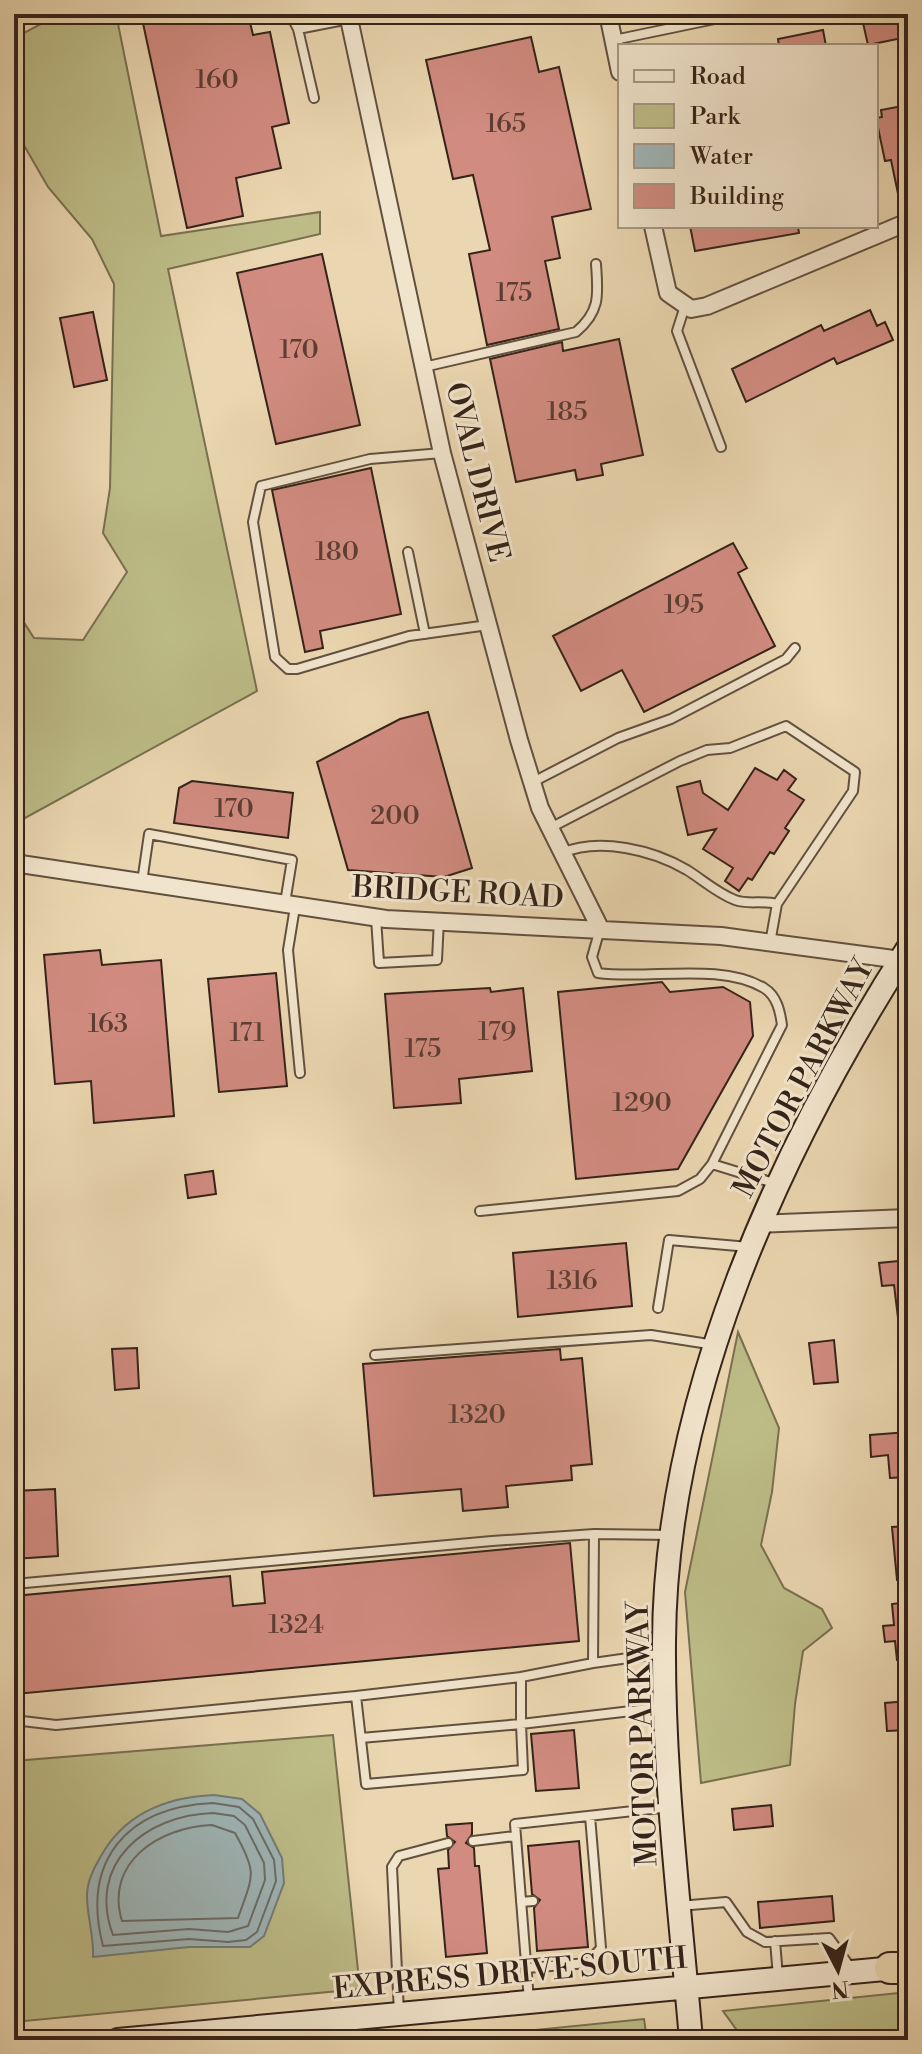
<svg xmlns="http://www.w3.org/2000/svg" width="922" height="2054" font-family="'Libre Bodoni',serif">
<style>
.green{fill:#bdbc87;stroke:#797050;stroke-width:2}
.water{fill:#9eb6b8;stroke:#747b78;stroke-width:2}
.lines{fill:none;stroke-linecap:round;stroke-linejoin:round}
.shore{stroke:#6a6c68;stroke-width:2}
.building{fill:#d18b80;stroke:#352319;stroke-width:2}
.lane-casing{stroke:#62503f;stroke-width:12}
.street-casing{stroke:#62503f;stroke-width:20}
.secondary-casing{stroke:#352319;stroke-width:26}
.highway-casing{stroke:#352319;stroke-width:34}
.lane{stroke:#f1e4cc;stroke-width:8}
.street{stroke:#f1e4cc;stroke-width:16}
.secondary{stroke:#f1e4cc;stroke-width:22}
.highway{stroke:#ead6b0;stroke-width:30}
.labels{text-anchor:middle;stroke-width:6;stroke-linejoin:round;paint-order:stroke}
.number-label{font-size:26px;fill:#5c3d33}
.street-label{font-size:30px;fill:#352319;stroke:#f1e4cc}
</style>
<rect width="100%" height="100%" fill="#ead6b0"/>
<filter id="stains"><feTurbulence type="fractalNoise" baseFrequency=".0025" numOctaves="4"/><feColorMatrix values="0 0 0 0 .2 0 0 0 0 .09 0 0 0 0 .02 0 0 0 .5 -.17"/></filter>
<radialGradient id="worn" r=".72"><stop offset=".6" stop-color="#630" stop-opacity="0"/><stop offset="1" stop-color="#630" stop-opacity=".3"/></radialGradient>
<path class="green" d="M60,14h56l45,222 159,-24v22l-152,35 89,422 -243,133v-217l20,31 49,2 44,-68 -24,-39 7,-45 4,-204 -22,-45 -44,-52 -34,-59v-90z
M738,1332l41,96 -7,64 -11,53 23,43 38,21 10,19 -29,23 -8,53 -5,61 -89,18 -16,-191z
M333,1735l27,254 -346,33v-261z
M908,1992v48h-164l-21,-29z
M644,2019l3,21h-212z"/>
<path class="water" d="M214,1795l28,4 18,15 22,44 2,25 -20,53 -14,11h-61l-96,10c1,-21 -6,-41 -6,-61 0,-15 7,-28 14,-40 24,-43 65,-59 113,-61z"/>
<g class="lines">
<path class="shore" d="M213,1803l26,4 14,12 21,41 2,21 -19,51 -11,8 -18,2 -39,-3 -86,7c-22,-85 23,-139 110,-143z
M213,1813l21,3 11,9 19,38 1,17 -17,46 -20,6 -39,-3 -76,6c-27,-72 33,-120 100,-122z
M212,1825l23,8c23,41 18,42 3,85l-116,3c-18,-59 38,-94 90,-96z"/>
</g>
<path class="building" d="M141,14h16l1,5 24,-5h66l5,21 17,-3 19,91 -17,4 9,41 -45,10 7,38 -56,12z
M861,14h35l6,24 -34,7z
M823,30l3,16h-47l-1,-7z
M531,37l8,35 20,-5 32,142 -39,8 8,41 -15,3 14,68 -72,16 -18,-91 21,-4 -17,-75 -20,4 -27,-119z
M908,105v103h-7l-10,-48 -6,1 -9,-43 6,-1 -1,-7z
M690,226h108l1,7 -104,18z
M322,254l38,171 -84,19 -39,-171z
M870,310l7,16 8,-4 8,18 -56,24 -3,-6 -88,44 -14,-33 89,-44 3,6z
M93,312l14,68 -33,7 -14,-69z
M619,339l24,116 -42,9 2,11 -26,5 -2,-10 -59,12 -26,-123 72,-17 1,9z
M371,468l30,146 -81,17 3,17 -18,4 -33,-162z
M733,543l14,25 -9,5 37,73 -131,66 -22,-42 -41,21 -28,-55z
M428,712l44,156 -28,9 -96,-7 -31,-108 83,-43z
M755,768l22,12 7,-10 12,9 -8,11 16,10 -19,28 4,3 -15,23 -4,-2 -18,28 -4,-2 -9,13 -14,-10 8,-13 -30,-19 13,-20 -28,6 -11,-48 23,-6 3,12 25,17z
M192,781l101,12 -5,45 -114,-15 5,-35z
M100,950l2,15 59,-5 13,156 -80,7 -3,-42 -36,3 -11,-129z
M276,973l11,113 -68,6 -11,-113z
M662,982l8,10 53,-5 27,15 3,34 -75,133 -102,10 -18,-187z
M490,988l1,4 32,-4 9,83 -73,8 2,24 -67,5 -9,-114z
M213,1171l3,23 -28,4 -3,-23z
M626,1243l6,63 -114,11 -5,-64z
M908,1260v57l-10,1 -4,-33 -12,1 -3,-23z
M834,1340l4,42 -24,2 -5,-41z
M137,1348l2,40 -24,2 -3,-41z
M560,1349l1,11 21,-2 10,106 -21,2 1,14 -66,6 2,21 -45,4 -2,-22 -87,7 -11,-132z
M908,1432v45l-18,1 -2,-23 -17,2 -1,-22z
M55,1489l3,67 -44,3v-68z
M908,1526v53l-11,1 -5,-53z
M570,1543l9,98 -563,53 -2,-98 216,-20 3,30 32,-3 -3,-31z
M908,1602v58h-11l-2,-19 -10,1 -2,-16 11,-1 -2,-21z
M908,1701v29l-21,1 -2,-28z
M574,1730l5,58 -43,3 -5,-57z
M771,1805l2,21 -39,4 -2,-21z
M472,1823v11l-6,9 8,5 1,18h4l8,87 -41,4 -8,-88 11,-1 -1,-18 7,-8 -8,-6 -1,-11z
M579,1841l9,106 -51,4 -3,-43 6,-8 -8,-6 -4,-48z
M832,1896l2,25 -74,7 -2,-26z"/>
<g class="lines">
<g class="lane-casing">
<path id="lane" d="M290,14l8,15 51,-10
M298,29l16,69
M614,40l125,-26
M685,306l-8,25 44,116
M424,367l152,-35c25,-21 22,-38 20,-68
M442,453l-72,6 -109,27 -8,36 22,135 13,12h9l112,-33 79,-11
M408,552l17,82
M533,782l85,-44 53,-19 115,-60 9,-11
M550,828l130,-67 27,-11 23,-2 56,-22 69,46 -2,19 -76,113 -7,39
M562,853c37,-16 91,-3 125,17 16,10 30,23 48,30 13,5 27,0 42,4
M142,882l7,-48 143,26 -7,43
M295,907l-7,43 12,123
M376,918l3,45 58,-3 2,-40
M712,1164l65,20
M480,1211l198,-20 22,-12 12,-15 70,-139c-2,-14 -5,-29 -18,-37 -44,-26 -116,-8 -166,-15l-6,-16 8,-28
M658,1308l11,-68 80,7
M375,1355l276,-20 64,10
M14,1433l4,47 -4,1
M14,1584l478,-43 102,-7 77,1
M593,1663l71,-10
M356,1696l165,-19
M14,1720l42,5 300,-29 10,88 157,-14 -2,-46 144,-17
M361,1738l160,-14v-47l72,-14 1,-129
M473,1841l42,-5
M521,1902l12,-1
M679,1906l47,-4 21,30 18,10 64,-4 22,30
M775,1941l3,36
M526,1968l62,-5 13,-15 -11,-132
M529,2001l-14,-177 155,-17
M399,2013l-7,-146 7,-11 49,-13"/>
</g>
<g class="street-casing">
<path id="street" d="M348,14l94,439 77,287 21,68 60,120
M608,14l12,58
M653,226l15,67 23,16 16,-3 201,-84
M14,863l372,56 335,17 180,24
M758,1224l150,-6"/>
</g>
<g class="secondary-casing">
<path id="secondary" d="M118,2040l788,-73
M691,2040c-11,-132 -28,-265 -27,-398 1,-244 115,-492 244,-694"/>
</g>
<g class="highway-casing">
<path id="highway" d="M890,1968h18"/>
</g>
<use href="#lane" class="lane"/>
<use href="#street" class="street"/>
<use href="#secondary" class="secondary"/>
<use href="#highway" class="highway"/>
</g>
<g class="labels">
<g class="number-label">
<text x="217" y="88">160</text>
<text x="506" y="132">165</text>
<text x="514" y="301">175</text>
<text x="299" y="358">170</text>
<text x="567" y="420">185</text>
<text x="337" y="560">180</text>
<text x="684" y="613">195</text>
<text x="234" y="817">170</text>
<text x="395" y="824">200</text>
<text x="108" y="1032">163</text>
<text x="497" y="1040">179</text>
<text x="247" y="1041">171</text>
<text x="423" y="1057">175</text>
<text x="642" y="1111">1290</text>
<text x="572" y="1289">1316</text>
<text x="477" y="1423">1320</text>
<text x="296" y="1633">1324</text>
</g>
<g class="street-label">
<text transform="translate(478 472) rotate(76)" y="10">OVAL DRIVE</text>
<text transform="translate(458 892) rotate(3)" y="10">BRIDGE ROAD</text>
<text transform="translate(803 1078) rotate(-62)" y="10">MOTOR PARKWAY</text>
<text transform="translate(642 1734) rotate(-92)" y="10">MOTOR PARKWAY</text>
<text transform="translate(510 1973) rotate(-5)" y="10">EXPRESS DRIVE SOUTH</text>
</g>
</g>
<rect width="922" height="2054" fill="none" stroke="#ead6b0" stroke-width="48"/>
<rect x="16" y="16" width="890" height="2022" fill="none" stroke="#352319" stroke-width="4"/>
<rect x="24" y="24" width="874" height="2006" fill="none" stroke="#352319" stroke-width="2"/>
<rect x="618" y="44" width="260" height="184" fill="#f1e4cc" stroke="#a69784" stroke-width="2"/>
<rect x="634" y="70" width="40" height="12" fill="#f1e4cc" stroke="#a69784" stroke-width="2"/>
<text x="690" y="84" font-size="24" fill="#352319">Road</text>
<rect x="634" y="104" width="40" height="24" fill="#bdbc87" stroke="#a69784" stroke-width="2"/>
<text x="690" y="124" font-size="24" fill="#352319">Park</text>
<rect x="634" y="144" width="40" height="24" fill="#9eb6b8" stroke="#a69784" stroke-width="2"/>
<text x="690" y="164" font-size="24" fill="#352319">Water</text>
<rect x="634" y="184" width="40" height="24" fill="#d18b80" stroke="#a69784" stroke-width="2"/>
<text x="690" y="204" font-size="24" fill="#352319">Building</text>
<g transform="translate(838 1970) rotate(174)" stroke="#f1e4cc" stroke-width="6" paint-order="stroke">
<path d="M0-6L14 30L0 20L-14 30Z" fill="#352319"/>
<text y="-12" font-size="22" font-weight="bold" text-anchor="middle" fill="#352319">N</text>
</g>
<rect width="100%" height="100%" filter="url(#stains)"/>
<rect width="100%" height="100%" fill="url(#worn)"/>
</svg>
